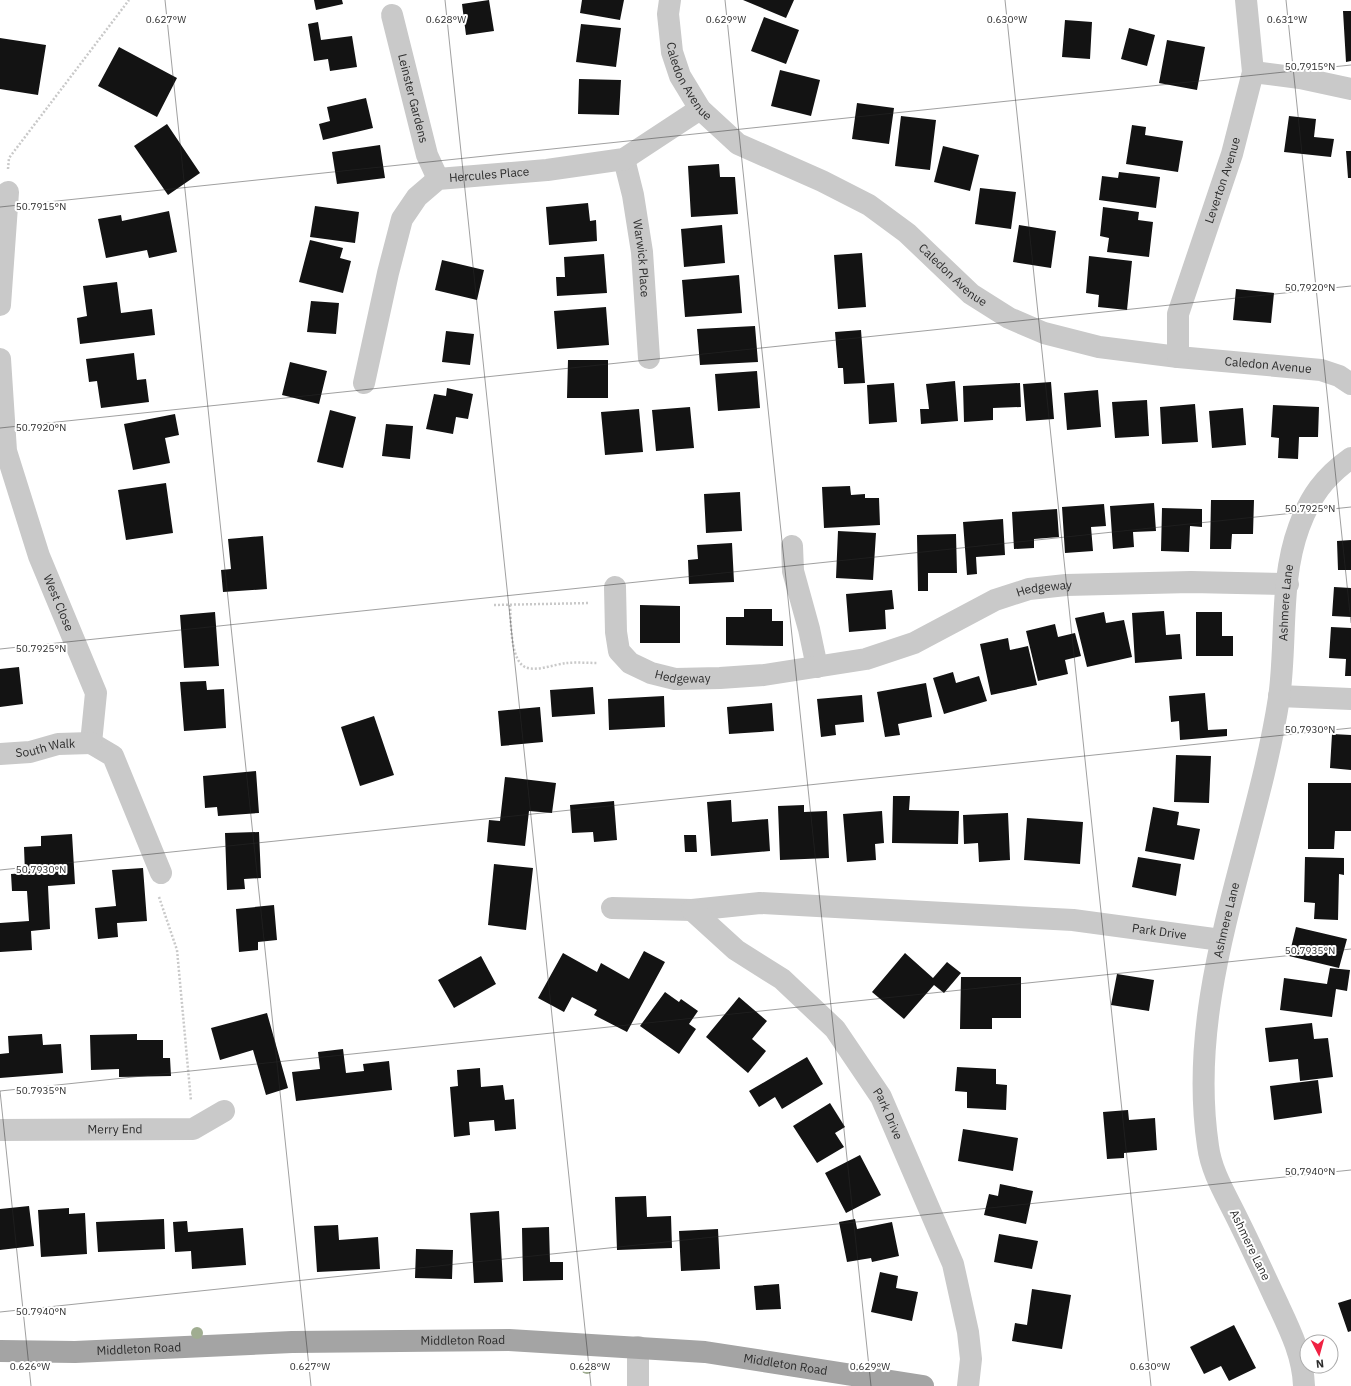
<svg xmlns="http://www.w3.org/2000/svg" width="1351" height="1386" font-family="'IBM Plex Sans',sans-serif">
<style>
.building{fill:#131313}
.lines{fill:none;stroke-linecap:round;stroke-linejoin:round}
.path{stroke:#c9c9c9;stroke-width:2.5;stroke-dasharray:2 2;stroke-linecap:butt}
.minor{stroke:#c9c9c9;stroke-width:22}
.major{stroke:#a4a4a4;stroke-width:22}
.tree{fill:#a0ad91}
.ticks{fill:none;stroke:#2c2c2c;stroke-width:1;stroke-opacity:0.45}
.labels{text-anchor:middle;stroke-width:4;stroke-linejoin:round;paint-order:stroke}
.street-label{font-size:12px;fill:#2c2c2c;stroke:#fff}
.ticks-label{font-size:10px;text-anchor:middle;fill:#2c2c2c;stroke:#fff;stroke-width:4;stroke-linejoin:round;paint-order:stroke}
</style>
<rect width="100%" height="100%" fill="#fff"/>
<path class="building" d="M314,0h28l1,4 -27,6z
M489,0l5,31 -28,4 -4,-31z
M582,0h42l-4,20 -40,-7z
M743,0h51l-8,18z
M1343,11h8v50l-5,1z
M764,17l35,13 -13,34 -35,-13z
M1065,20l27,2 -2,37 -28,-2z
M318,22l3,18 31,-4 5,31 -27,4 -2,-12 -14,2 -6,-37z
M581,24l40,4 -5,39 -40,-5z
M1129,28l26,7 -8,31 -26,-7z
M0,38l46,7 -8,50 -38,-6z
M1167,40l38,7 -8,43 -38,-7z
M119,47l58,31 -20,39 -59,-31z
M780,70l40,10 -9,36 -40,-10z
M579,79l42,1 -2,35 -41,-1z
M366,98l7,30 -50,12 -4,-16 11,-3 -3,-14z
M857,103l37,5 -5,36 -37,-5z
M901,116l35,4 -6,50 -35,-4z
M1289,116l27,3 -2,18 20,2 -3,18 -47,-5z
M167,124l33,49 -32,22 -34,-49z
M1132,125l14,2 -1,8 38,6 -5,31 -52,-8z
M380,145l5,33 -48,6 -5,-32z
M943,146l36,9 -9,36 -36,-9z
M1346,151h5v27h-3z
M719,164l1,13h15l3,37 -47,3 -3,-51z
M1119,172l41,5 -4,31 -57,-8 3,-24 16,2z
M980,188l36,4 -5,37 -36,-5z
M588,203l2,18 6,-1 1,21 -48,4 -3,-38z
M315,206l44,6 -4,31 -45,-6z
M1103,207l36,5 -1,8 15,2 -4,35 -42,-5 2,-14 -9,-2z
M169,211l8,41 -28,6 -2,-8 -41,8 -8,-39 23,-4 1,6z
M722,225l3,38 -41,4 -3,-38z
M1019,225l37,6 -5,37 -38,-6z
M310,240l33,8 -3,10 11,3 -8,32 -44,-11z
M862,253l4,54 -28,2 -4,-54z
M604,254l3,39 -50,3 -1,-19h9l-1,-20z
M1089,256l43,5 -5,49 -29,-3 1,-12 -13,-2z
M442,260l42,10 -7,30 -42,-10z
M739,275l3,38 -57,4 -3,-37z
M117,282l4,31 31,-4 3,26 -75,9 -3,-26 10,-2 -4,-30z
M1236,289l38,4 -3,30 -38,-3z
M311,301l28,2 -3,31 -29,-2z
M606,307l3,38 -52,4 -3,-38z
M755,326l3,36 -58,3 -3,-36z
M861,330l4,53 -21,1 -1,-16h-5l-3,-36z
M446,331l28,3 -4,31 -28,-3z
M134,353l3,27 9,-1 3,23 -48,6 -4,-27 -8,1 -3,-23z
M568,360h40v38h-41z
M290,362l37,9 -8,33 -37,-9z
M757,371l3,37 -42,3 -3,-37z
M955,381l3,40 -37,3 -1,-15h9l-3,-25z
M1051,382l3,37 -28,2 -3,-37z
M894,383l3,39 -28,2 -2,-39z
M1020,383l1,24 -28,1v12l-29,2 -1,-36z
M447,388l26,6 -5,25 -12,-2 -3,17 -27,-5 8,-35 12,2z
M1098,390l3,37 -34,3 -3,-37z
M1147,400l2,36 -34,2 -3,-36z
M1195,404l3,38 -36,2 -2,-37z
M1273,405l46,2 -1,30h-19l-1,22 -20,-1 1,-20 -8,-1z
M690,407l4,41 -38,3 -4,-41z
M1243,408l3,37 -34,3 -3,-37z
M639,409l4,43 -38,3 -4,-43z
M330,410l26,7 -13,51 -26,-6z
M175,414l4,21 -14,3 5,25 -37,7 -9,-46z
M386,424l27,2 -3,33 -28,-3z
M166,483l7,50 -47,7 -8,-50z
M850,486l1,9 14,-1v4h14l1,27 -56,3 -2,-41z
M740,492l2,39 -36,2 -2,-39z
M1211,500h43l-1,34h-21l-1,15h-21z
M1154,503l2,28 -23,1 1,15 -21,2 -3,-43z
M1104,504l2,22 -15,1 2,24 -28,2 -3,-46z
M1162,508l40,1v18l-12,-1 -1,26 -28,-1z
M1057,509l2,28 -25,2v9l-20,1 -2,-37z
M1003,519l2,36 -29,2 1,17 -10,1 -4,-53z
M838,531l38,2 -3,47 -37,-2z
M956,534l1,39h-29v18h-10l-1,-56z
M263,536l4,53 -44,3 -2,-22 10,-1 -3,-30z
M1351,540v30h-13l-1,-29z
M732,543l2,39 -45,2 -1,-24 10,-1 -1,-14z
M1334,587l17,1v29l-19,-1z
M892,590l2,19 -9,1 1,19 -37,3 -3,-38z
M640,605l40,1v37h-40z
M744,609h28v12h11v25l-57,-1v-28h18z
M1164,611l2,24 14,-1 2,25 -47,4 -3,-50z
M215,612l4,54 -35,2 -4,-53z
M1104,612l2,11 18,-3 8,37 -45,10 -12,-49z
M1196,612h26v24h11v20h-37z
M1055,624l3,13 17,-4 6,23 -16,4 3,14 -30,7 -12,-50z
M1331,627l20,1v48h-6l1,-17 -17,-1z
M1008,638l2,12 18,-4 9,39 -46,10 -11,-51z
M19,667l4,37 -23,3v-38z
M953,672l3,11 23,-7 8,25 -43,13 -11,-36z
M206,681l1,9 17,-1 2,39 -42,3 -4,-49z
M926,683l6,34 -34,7 2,11 -15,2 -8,-45z
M593,687l2,27 -43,3 -2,-27z
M1205,693l3,37 19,-1v7l-47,4 -1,-19 -8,1 -2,-26z
M862,695l2,27 -29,3 1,10 -15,2 -4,-38z
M664,696l1,31 -56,3 -1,-31z
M772,703l2,28 -45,3 -2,-27z
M540,707l3,35 -42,4 -3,-35z
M374,716l20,59 -34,11 -19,-59z
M1332,734l19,1v35l-21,-2z
M1176,755l35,1 -2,47 -35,-1z
M256,771l3,42 -41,3 -1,-9 -12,1 -2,-32z
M505,777l51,6 -4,30 -23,-2 -4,35 -38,-4 2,-22 11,1z
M1308,783h43v48h-16l-1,18h-26z
M893,796h17l-1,14 50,1 -1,33 -66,-1z
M731,800l1,22 36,-3 2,32 -59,5 -4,-54z
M614,801l3,39 -23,2 -1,-10 -21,1 -2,-28z
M804,805v7l23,-1 2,47 -49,2 -2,-54z
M1153,807l26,5 -2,13 23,4 -6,31 -49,-9z
M882,811l2,32 -9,1 1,16 -29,2 -4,-48z
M1008,813l2,47 -31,2 -1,-19 -14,1 -1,-29z
M1027,818l56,4 -3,42 -56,-4z
M259,832l2,46 -17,1 1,10 -18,1 -2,-57z
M72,834l3,50 -27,2 2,43 -19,2 1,19 -32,2v-29l29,-2 -2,-30h-15l-1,-17 14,-1 -1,-26 17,-1v-10z
M684,835h12l1,17h-12z
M1138,857l43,7 -5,32 -44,-9z
M1305,857l39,1v17l-5,-1 -1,46 -24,-1 1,-16 -11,-1z
M494,864l39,4 -7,62 -38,-5z
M143,868l4,53 -30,2 1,14 -20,2 -3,-31 21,-2 -4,-36z
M274,905l3,35 -19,2v8l-19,2 -3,-43z
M1296,927l51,12 -8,29 -50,-12z
M644,951l21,11 -38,70 -33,-17 3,-5 -25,-13 -8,15 -26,-14 25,-45 34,19 4,-9 28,16z
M905,953l28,25 14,-16 14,11 -17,20 -10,-8 -30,34 -32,-27z
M481,956l15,28 -42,24 -16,-28z
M1330,968l20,2 -3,21 -11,-2 -4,28 -52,-7 4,-32 43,6z
M1117,974l37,6 -5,31 -38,-6z
M961,977h60v41h-29v11h-32z
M665,992l14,10 2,-3 17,12 -9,13 7,5 -17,25 -39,-28z
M739,997l28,24 -15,18 14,12 -18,22 -42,-36z
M267,1013l21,75 -22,7 -13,-45 -33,10 -9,-32z
M1312,1023l2,16 14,-1 5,39 -33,4 -2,-22 -29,3 -4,-34z
M42,1034l1,11 18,-1 2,29 -63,5v-24l9,-1 -1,-17z
M137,1034v6h26v18h7l1,18 -52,1v-8l-28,1 -1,-35z
M343,1049l3,24 18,-2 -1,-7 26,-3 3,29 -96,11 -4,-29 28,-3 -2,-17z
M807,1057l16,27 -41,25 -7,-12 -16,10 -10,-16z
M957,1067l39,2v15l11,1 -1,25 -39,-2v-16l-12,-1z
M480,1068l1,19 22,-2 2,15 9,-1 2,30 -21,2 -1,-11 -25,2 1,13 -16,2 -4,-50 8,-1 -1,-16z
M1318,1080l4,33 -48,7 -4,-34z
M830,1103l15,24 -10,6 9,14 -27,16 -24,-37z
M1128,1110l1,10 26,-2 2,32 -33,3v5l-17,1 -4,-47z
M963,1129l55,9 -5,33 -55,-10z
M860,1155l21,40 -35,18 -21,-40z
M1000,1184l33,7 -7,33 -42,-9 5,-21 9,2z
M646,1196l1,21 24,-1 1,32 -55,2 -2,-53z
M29,1206l5,40 -34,4v-41z
M69,1208v6l16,-1 2,41 -46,3 -3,-47z
M499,1211l4,71 -29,1 -4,-70z
M164,1219l1,30 -67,3 -2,-30z
M855,1219l2,10 35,-7 7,34 -27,6 -1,-4 -24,4 -8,-40z
M187,1221l1,11 55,-4 3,37 -54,4 -1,-18 -16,1 -2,-30z
M338,1225l1,15 39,-3 2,32 -63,3 -3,-46z
M549,1227l1,35h13v18l-40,1 -1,-53z
M718,1229l2,40 -39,2 -2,-40z
M999,1234l39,7 -6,28 -38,-7z
M416,1249l37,1 -1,29 -37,-1z
M880,1272l18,4 -2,12 22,4 -6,29 -41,-9z
M779,1284l2,25 -25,1 -2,-24z
M1032,1289l39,6 -9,54 -50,-8 3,-18 12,2z
M1351,1299v32l-3,1 -10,-29z
M1234,1325l22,43 -27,13 -8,-15 -17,8 -14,-27z"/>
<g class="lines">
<path class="path" d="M8,169l1,-11 120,-158
M494,605l96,-2
M510,605c1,15 0,49 12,60 10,9 32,-1 45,-2 10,-1 21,0 31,0
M159,897l18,53 14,151"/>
<g class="minor">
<path id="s1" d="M670,0l-2,14 4,38 8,24 20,33 38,35 84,37 47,24 38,28 64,61 38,24 35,15 55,14 79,10 143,13 18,6 12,8"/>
<path id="s2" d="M392,15l35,140 11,24"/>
<path d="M1253,72l47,6 51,11"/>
<path id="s3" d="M624,159l9,36 9,57 7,106"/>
<path d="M0,305l8,-113"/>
<path id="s4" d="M1178,357v-43l54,-160 21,-82 -7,-72"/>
<path id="s5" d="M0,359l6,92 33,105 57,137 -5,50 22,13 48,117"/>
<path id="s6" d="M364,383l24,-110 14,-54 15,-22 21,-18 109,-9 77,-11 76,-50"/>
<path d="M792,546l1,25 16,58 8,38"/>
<path id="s7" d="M615,587l1,45 3,19 11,12 21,10 24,6 45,-1 44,-3 102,-16 48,-16 81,-43 34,-11 37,-4 125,-3 97,2"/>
<path d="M1279,696l72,3"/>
<path id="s8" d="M0,754l30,-2 28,-8 33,-1"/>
<path id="s9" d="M612,908l80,2 68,-7 313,17 148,20"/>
<path id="s10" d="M692,910l44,40 46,29 53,50 46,68 72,167 15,68 3,27 -3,27"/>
<path id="s11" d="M0,1130l193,-1 31,-18"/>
<path d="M638,1386v-39"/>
<path id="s12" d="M1304,1386c-1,-32 -16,-60 -29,-88 -13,-28 -26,-56 -40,-84 -11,-22 -24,-44 -27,-68 -23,-154 48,-299 71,-448 8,-56 0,-117 20,-171 11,-30 25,-50 52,-69"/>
</g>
<path class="major" id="s13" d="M0,1351l75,1 217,-10 217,-2 196,12 218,34"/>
</g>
<g class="tree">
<circle cx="197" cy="1333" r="6"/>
<circle cx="587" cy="1368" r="6"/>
</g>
<path class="ticks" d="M165,0l146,1386M445,0l146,1386M725,0l146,1386M1005,0l146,1386M1286,0l65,623M0,207l1351,-142M0,428l1351,-142M0,649l1351,-142M0,870l1351,-142M0,1091l31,295M0,1091l1351,-142M0,1312l1351,-142"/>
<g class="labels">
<g class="street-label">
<text dy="4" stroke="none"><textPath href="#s1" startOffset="86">Caledon Avenue</textPath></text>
<text dy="4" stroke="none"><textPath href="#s2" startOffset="86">Leinster Gardens</textPath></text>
<text dy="4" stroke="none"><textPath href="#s6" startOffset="274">Hercules Place</textPath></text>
<text dy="4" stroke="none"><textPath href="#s4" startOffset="184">Leverton Avenue</textPath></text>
<text dy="4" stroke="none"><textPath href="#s3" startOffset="101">Warwick Place</textPath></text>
<text dy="4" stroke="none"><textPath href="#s1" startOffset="422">Caledon Avenue</textPath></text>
<text dy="4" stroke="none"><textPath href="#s1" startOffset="758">Caledon Avenue</textPath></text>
<text dy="4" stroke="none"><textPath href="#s7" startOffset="514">Hedgeway</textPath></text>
<text dy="4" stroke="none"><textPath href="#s12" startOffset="812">Ashmere Lane</textPath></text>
<text dy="4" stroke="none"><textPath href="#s5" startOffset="253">West Close</textPath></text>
<text dy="4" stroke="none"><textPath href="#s7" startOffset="136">Hedgeway</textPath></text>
<text dy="4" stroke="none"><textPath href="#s8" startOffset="46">South Walk</textPath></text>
<text dy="4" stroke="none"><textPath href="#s12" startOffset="488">Ashmere Lane</textPath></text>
<text dy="4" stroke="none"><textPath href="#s9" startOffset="549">Park Drive</textPath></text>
<text dy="4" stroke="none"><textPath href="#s10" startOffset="287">Park Drive</textPath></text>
<text dy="4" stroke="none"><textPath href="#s11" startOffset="115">Merry End</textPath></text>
<text transform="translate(1250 1245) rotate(64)" y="4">Ashmere Lane</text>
<text dy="4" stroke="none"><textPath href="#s13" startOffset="463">Middleton Road</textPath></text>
<text dy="4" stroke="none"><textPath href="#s13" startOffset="139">Middleton Road</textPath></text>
<text dy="4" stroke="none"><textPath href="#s13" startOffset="787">Middleton Road</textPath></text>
</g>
</g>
<g class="ticks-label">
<text x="166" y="23">0.627°W</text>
<text x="446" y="23">0.628°W</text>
<text x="726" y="23">0.629°W</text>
<text x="1007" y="23">0.630°W</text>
<text x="1287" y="23">0.631°W</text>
<text x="1310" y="70">50.7915°N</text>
<text x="41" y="210">50.7915°N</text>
<text x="1310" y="291">50.7920°N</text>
<text x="41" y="431">50.7920°N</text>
<text x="1310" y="512">50.7925°N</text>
<text x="41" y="652">50.7925°N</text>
<text x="1310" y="733">50.7930°N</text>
<text x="41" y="873">50.7930°N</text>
<text x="1310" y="954">50.7935°N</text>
<text x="41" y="1094">50.7935°N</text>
<text x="1310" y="1175">50.7940°N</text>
<text x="41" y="1315">50.7940°N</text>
<text x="30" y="1370">0.626°W</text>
<text x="310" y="1370">0.627°W</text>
<text x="590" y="1370">0.628°W</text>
<text x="870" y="1370">0.629°W</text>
<text x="1150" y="1370">0.630°W</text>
</g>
<g transform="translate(1319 1354) rotate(174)"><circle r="19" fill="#ffffff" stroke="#ababab"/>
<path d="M0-3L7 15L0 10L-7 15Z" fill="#f02142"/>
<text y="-6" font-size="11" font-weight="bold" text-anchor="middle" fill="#2c2c2c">N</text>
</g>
</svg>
